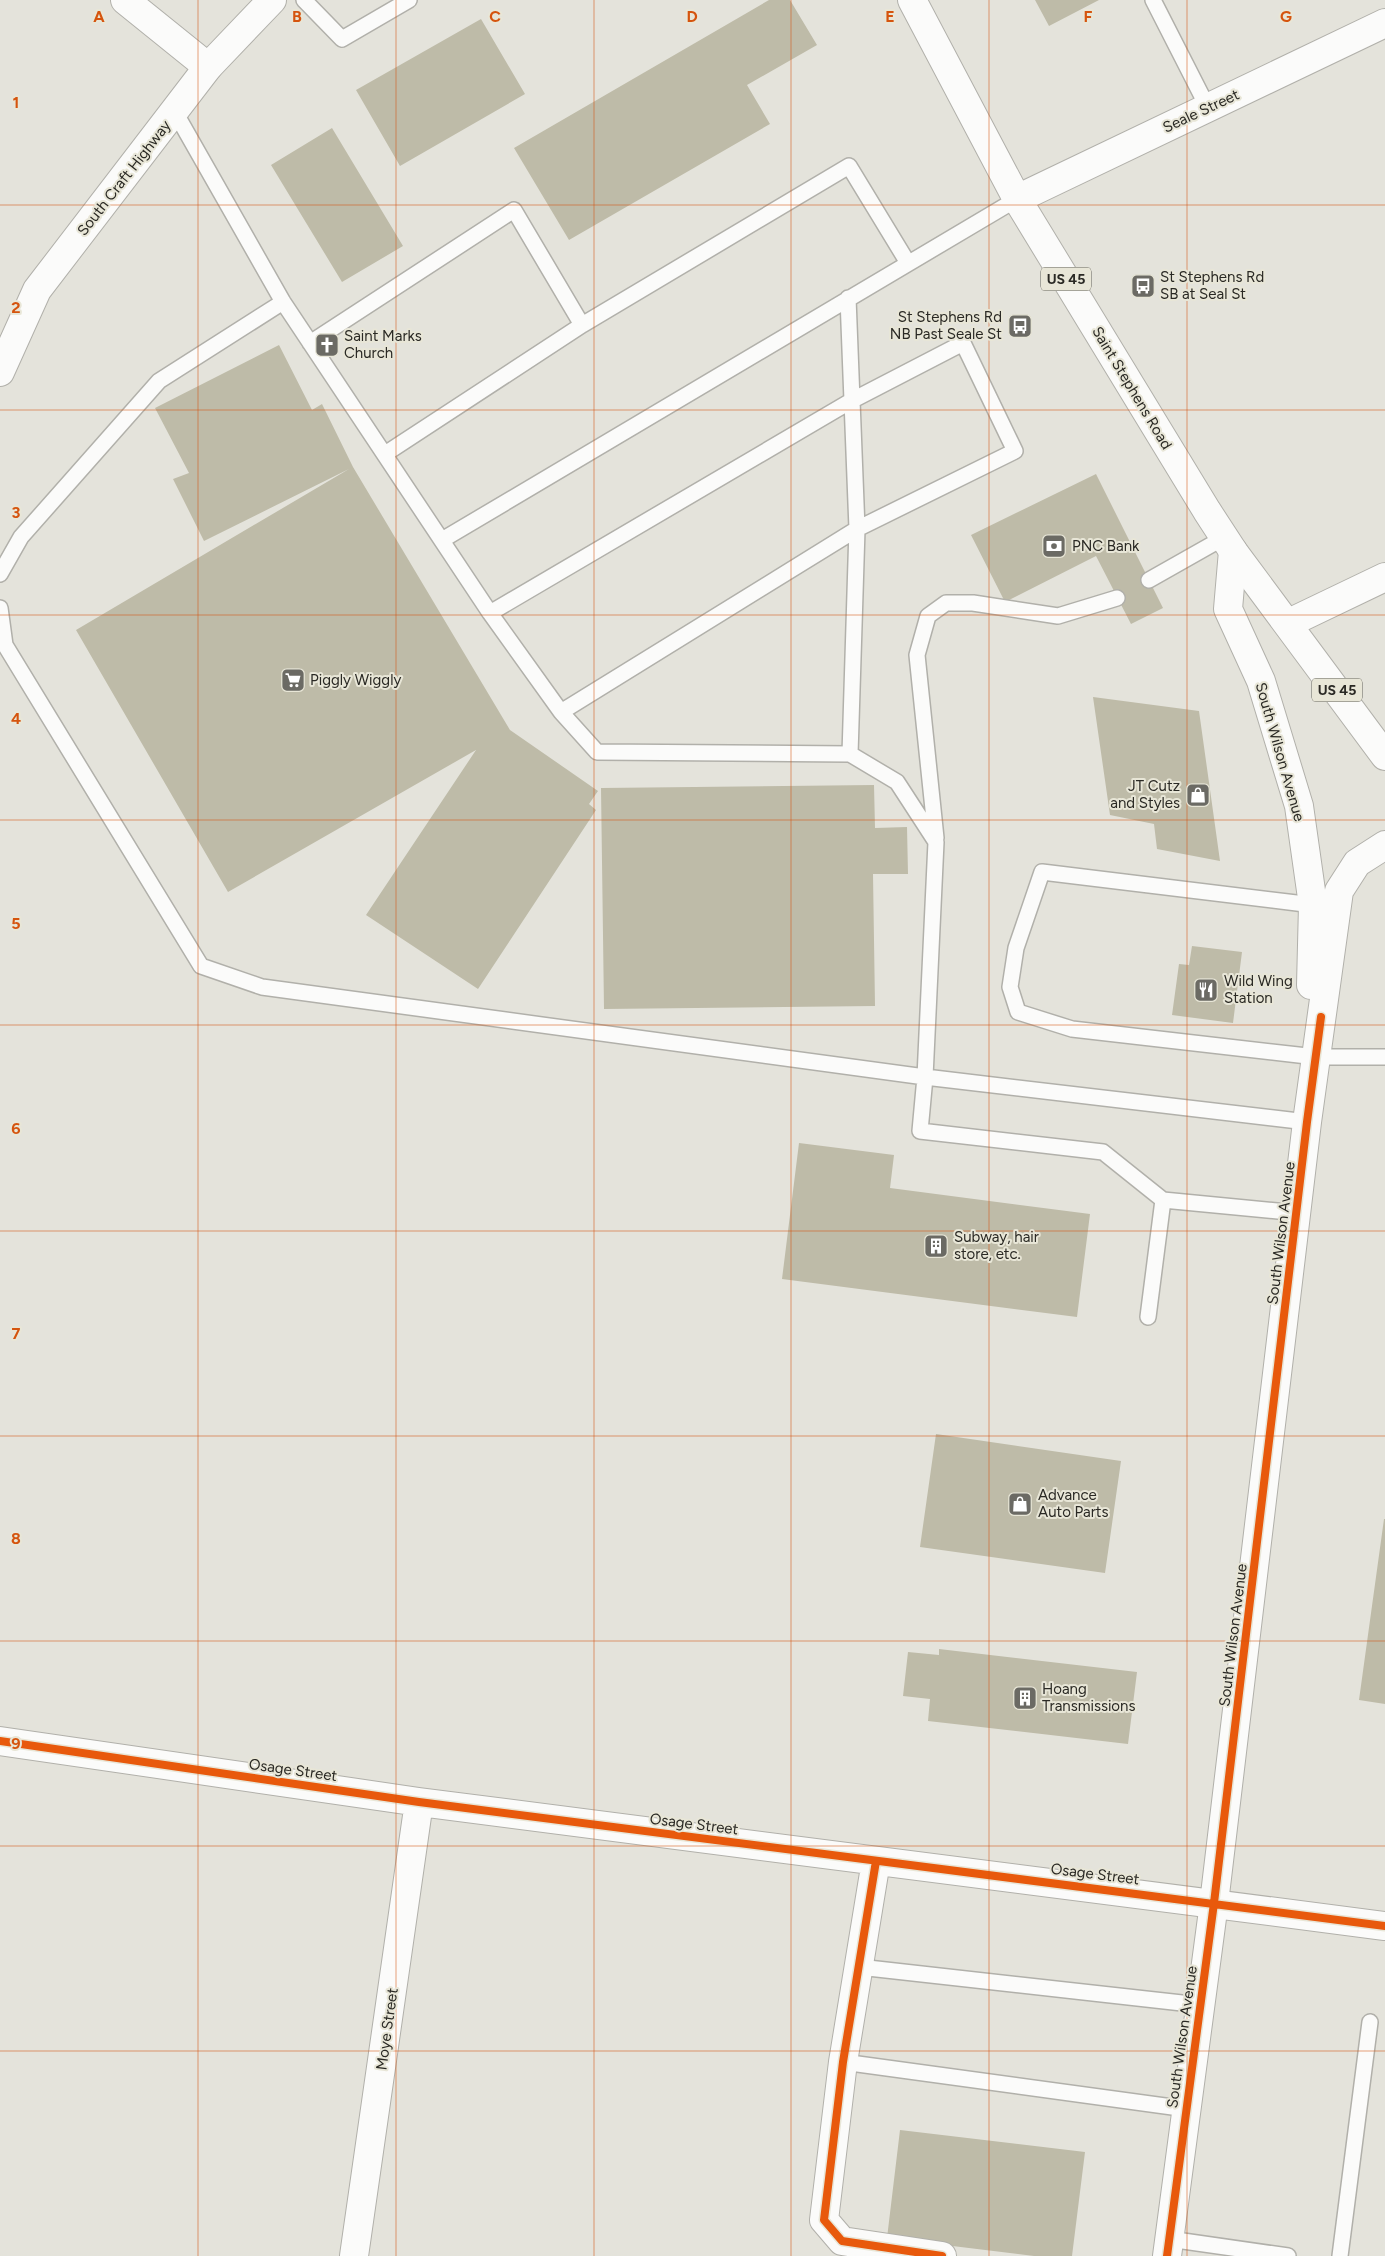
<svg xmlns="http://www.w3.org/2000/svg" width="1385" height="2256" font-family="Figtree,sans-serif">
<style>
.building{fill:#bebba8}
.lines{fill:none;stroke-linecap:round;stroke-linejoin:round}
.service-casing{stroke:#b1b0aa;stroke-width:18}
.minor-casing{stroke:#b1b0aa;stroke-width:30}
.secondary-casing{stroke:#b1b0aa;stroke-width:30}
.primary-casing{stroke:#b1b0aa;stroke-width:30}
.service{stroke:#fbfbfa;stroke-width:15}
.minor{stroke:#fbfbfa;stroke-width:28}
.secondary{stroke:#fbfbfa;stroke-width:28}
.primary{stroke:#fbfbfa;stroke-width:28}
.cycleway-casing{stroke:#e8e6d7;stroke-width:11}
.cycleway{stroke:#e8590c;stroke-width:8}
.grid{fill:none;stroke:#d5540e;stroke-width:1;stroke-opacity:0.55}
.labels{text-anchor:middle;stroke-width:4;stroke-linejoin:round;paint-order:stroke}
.shield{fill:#e8e6d7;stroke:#63625a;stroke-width:1}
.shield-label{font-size:14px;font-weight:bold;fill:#2a2924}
.street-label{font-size:15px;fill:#2a2924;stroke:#e8e6d7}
.poi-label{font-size:15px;fill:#2a2924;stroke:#e8e6d7;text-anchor:start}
.grid-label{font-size:16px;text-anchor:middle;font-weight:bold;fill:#d5540e;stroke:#e8e6d7;stroke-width:4;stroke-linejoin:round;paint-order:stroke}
</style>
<rect width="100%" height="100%" fill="#e4e3db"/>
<path class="building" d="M769,0h21l27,45 -70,40 23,39 -201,116 -55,-92z
M1035,0h64l-50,26z
M481,19l44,75 -125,72 -44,-76z
M332,128l71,118 -61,36 -71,-117z
M279,345l33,65 10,-6 31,63 157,263 88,61 -9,13 7,6 -118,179 -112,-74 110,-165 -248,142 -152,-262 273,-161 -145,72 -31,-62 16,-6 -34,-65z
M1096,474l67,134 -32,16 -35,-68 -91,46 -34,-67z
M1093,697l106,14 21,150 -63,-12 -3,-25 -44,-9z
M874,785l1,43 32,-1 1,47h-35l2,132 -271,3 -3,-221z
M1192,946l50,6 -9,71 -61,-8 7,-51 10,1z
M799,1143l95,12 -4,33 200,26 -13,103 -295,-38z
M936,1434l185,27 -16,112 -185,-26z
M1384,1519h1v185l-26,-4z
M939,1649l198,23 -9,72 -200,-23 2,-22 -27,-3 5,-44 31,3z
M900,2130l185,22 -13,104h-38l-147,-18z"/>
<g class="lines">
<g class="service-casing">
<path id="service" d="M304,0l38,39 67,-39
M1153,0l55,108
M175,112l108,190 207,311 71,99 36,40 253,2
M848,298l9,231 -7,225 47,28 39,60 -11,235 -5,54 183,21 60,48 135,13
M310,343l204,-133 68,115
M385,454l197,-129 267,-159 59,97
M442,540l575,-341
M0,574l21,-37 138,-156 124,-79
M1149,580l76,-43
M0,608l5,37 196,321 61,21 663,90 382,45
M490,613l361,-212 112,-58 52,108 -158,78 -296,183
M936,838l-19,-183 11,-39 18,-13h27l85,13 59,-18
M1313,905l-271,-33 -26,76 -6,39 8,25 54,17 244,28h69
M1148,1317l15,-117
M859,1967l341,38
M843,2062l344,47
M1169,2239l119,17
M1340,2256l30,-234"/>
</g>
<g class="minor-casing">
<path id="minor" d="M125,0l83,67
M1017,199l368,-176
M1289,623l96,-46
M0,1741l419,61 966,124
M876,1861l-33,201 -19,158 18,21 100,15
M354,2256l65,-454"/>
</g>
<g class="secondary-casing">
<path id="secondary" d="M1233,551l-5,58 33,72 38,125 14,99 -2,80
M1167,2256l47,-353 93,-781 32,-231 18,-28 28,-18"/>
</g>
<g class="primary-casing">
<path id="primary" d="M912,0l105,199 190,312 26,40 152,205
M0,372l37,-82 171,-223 64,-67"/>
</g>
<use href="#service" class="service"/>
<use href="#minor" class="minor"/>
<use href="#secondary" class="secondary"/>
<use href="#primary" class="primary"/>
<g class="cycleway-casing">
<path id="cycleway" d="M0,1741l419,61 966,124
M876,1861l-33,201 -19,158 18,21 100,15
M1167,2256l47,-353 93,-781 14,-105"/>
</g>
<use href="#cycleway" class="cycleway"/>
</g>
<path class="grid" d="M198,0v2256M396,0v2256M594,0v2256M791,0v2256M989,0v2256M1187,0v2256M0,205h1385M0,410h1385M0,615h1385M0,820h1385M0,1025h1385M0,1231h1385M0,1436h1385M0,1641h1385M0,1846h1385M0,2051h1385"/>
<defs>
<g id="bus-square" transform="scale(1.25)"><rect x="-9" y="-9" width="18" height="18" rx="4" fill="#6b6a64" stroke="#e8e6d7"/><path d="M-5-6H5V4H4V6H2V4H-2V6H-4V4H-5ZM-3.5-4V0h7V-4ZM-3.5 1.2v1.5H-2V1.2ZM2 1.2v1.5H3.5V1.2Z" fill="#fff"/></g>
<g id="church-square" transform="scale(1.25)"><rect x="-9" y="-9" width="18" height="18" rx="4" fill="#6b6a64" stroke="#e8e6d7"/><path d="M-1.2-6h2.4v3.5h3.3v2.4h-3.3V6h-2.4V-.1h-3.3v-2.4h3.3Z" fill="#fff"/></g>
<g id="bank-square" transform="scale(1.25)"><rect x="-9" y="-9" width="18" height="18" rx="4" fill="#6b6a64" stroke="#e8e6d7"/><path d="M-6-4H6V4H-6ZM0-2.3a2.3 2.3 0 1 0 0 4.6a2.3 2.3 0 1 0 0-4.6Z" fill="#fff"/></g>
<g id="supermarket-square" transform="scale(1.25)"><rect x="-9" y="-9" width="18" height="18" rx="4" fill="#6b6a64" stroke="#e8e6d7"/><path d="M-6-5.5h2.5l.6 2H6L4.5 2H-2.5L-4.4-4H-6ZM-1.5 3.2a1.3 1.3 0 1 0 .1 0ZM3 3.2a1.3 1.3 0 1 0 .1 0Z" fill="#fff"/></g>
<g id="shop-square" transform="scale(1.25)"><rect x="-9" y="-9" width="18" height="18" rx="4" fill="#6b6a64" stroke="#e8e6d7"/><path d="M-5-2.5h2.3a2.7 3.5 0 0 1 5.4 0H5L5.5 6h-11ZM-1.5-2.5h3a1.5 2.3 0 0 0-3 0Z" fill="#fff"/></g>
<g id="restaurant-square" transform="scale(1.25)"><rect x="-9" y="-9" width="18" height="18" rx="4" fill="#6b6a64" stroke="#e8e6d7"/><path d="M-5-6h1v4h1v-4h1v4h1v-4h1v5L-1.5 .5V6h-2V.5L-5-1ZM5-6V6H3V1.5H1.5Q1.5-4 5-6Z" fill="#fff"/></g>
<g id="building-square" transform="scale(1.25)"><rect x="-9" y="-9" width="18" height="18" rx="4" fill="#6b6a64" stroke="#e8e6d7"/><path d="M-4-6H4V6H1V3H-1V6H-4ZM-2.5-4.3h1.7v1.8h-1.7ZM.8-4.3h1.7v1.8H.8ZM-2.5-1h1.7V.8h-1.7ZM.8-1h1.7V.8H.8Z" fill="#fff"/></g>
</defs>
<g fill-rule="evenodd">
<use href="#bus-square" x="1143" y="286"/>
<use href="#bus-square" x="1020" y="326"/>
<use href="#church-square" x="327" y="345"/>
<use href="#bank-square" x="1054" y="546"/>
<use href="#supermarket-square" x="293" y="680"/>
<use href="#shop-square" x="1198" y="795"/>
<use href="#restaurant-square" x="1206" y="990"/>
<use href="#building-square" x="936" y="1246"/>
<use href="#shop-square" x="1020" y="1504"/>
<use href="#building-square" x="1025" y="1698"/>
</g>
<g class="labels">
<g class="shield">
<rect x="1041" y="267.5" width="50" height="23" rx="4"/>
<rect x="1312" y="678.5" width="50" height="23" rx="4"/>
</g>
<g class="shield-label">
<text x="1066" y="284">US 45</text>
<text x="1337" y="695">US 45</text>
</g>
<g class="street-label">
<text transform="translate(1201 111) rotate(-25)" y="5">Seale Street</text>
<text transform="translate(124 178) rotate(-52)" y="5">South Craft Highway</text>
<text transform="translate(1132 388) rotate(59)" y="5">Saint Stephens Road</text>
<text transform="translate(1280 752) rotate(74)" y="5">South Wilson Avenue</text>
<text transform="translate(1281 1233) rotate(-83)" y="5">South Wilson Avenue</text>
<text transform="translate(1233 1635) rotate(-83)" y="5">South Wilson Avenue</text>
<text transform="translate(293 1770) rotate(8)" y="5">Osage Street</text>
<text transform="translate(694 1824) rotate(7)" y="5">Osage Street</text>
<text transform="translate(1095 1874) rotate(7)" y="5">Osage Street</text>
<text transform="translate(387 2029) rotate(-82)" y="5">Moye Street</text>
<text transform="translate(1182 2037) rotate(-82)" y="5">South Wilson Avenue</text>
</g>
<g class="poi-label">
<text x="1160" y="282">St Stephens Rd<tspan x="1160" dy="17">SB at Seal St</tspan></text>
<text x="1002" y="322" text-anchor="end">St Stephens Rd<tspan x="1002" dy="17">NB Past Seale St</tspan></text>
<text x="344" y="341">Saint Marks<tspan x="344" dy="17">Church</tspan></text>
<text x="1072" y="551">PNC Bank</text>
<text x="310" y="685">Piggly Wiggly</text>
<text x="1180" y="791" text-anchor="end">JT Cutz<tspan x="1180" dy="17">and Styles</tspan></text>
<text x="1224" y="986">Wild Wing<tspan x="1224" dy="17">Station</tspan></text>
<text x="954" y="1242">Subway, hair<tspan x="954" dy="17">store, etc.</tspan></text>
<text x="1038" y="1500">Advance<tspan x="1038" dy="17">Auto Parts</tspan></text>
<text x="1042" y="1694">Hoang<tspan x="1042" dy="17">Transmissions</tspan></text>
</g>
</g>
<g class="grid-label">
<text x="99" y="22">A</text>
<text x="297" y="22">B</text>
<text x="495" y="22">C</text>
<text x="692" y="22">D</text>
<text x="890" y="22">E</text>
<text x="1088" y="22">F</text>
<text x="1286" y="22">G</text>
<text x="16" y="108">1</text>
<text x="16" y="313">2</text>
<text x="16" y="518">3</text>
<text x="16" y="724">4</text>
<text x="16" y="929">5</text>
<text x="16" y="1134">6</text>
<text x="16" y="1339">7</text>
<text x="16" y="1544">8</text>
<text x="16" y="1749">9</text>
</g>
</svg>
